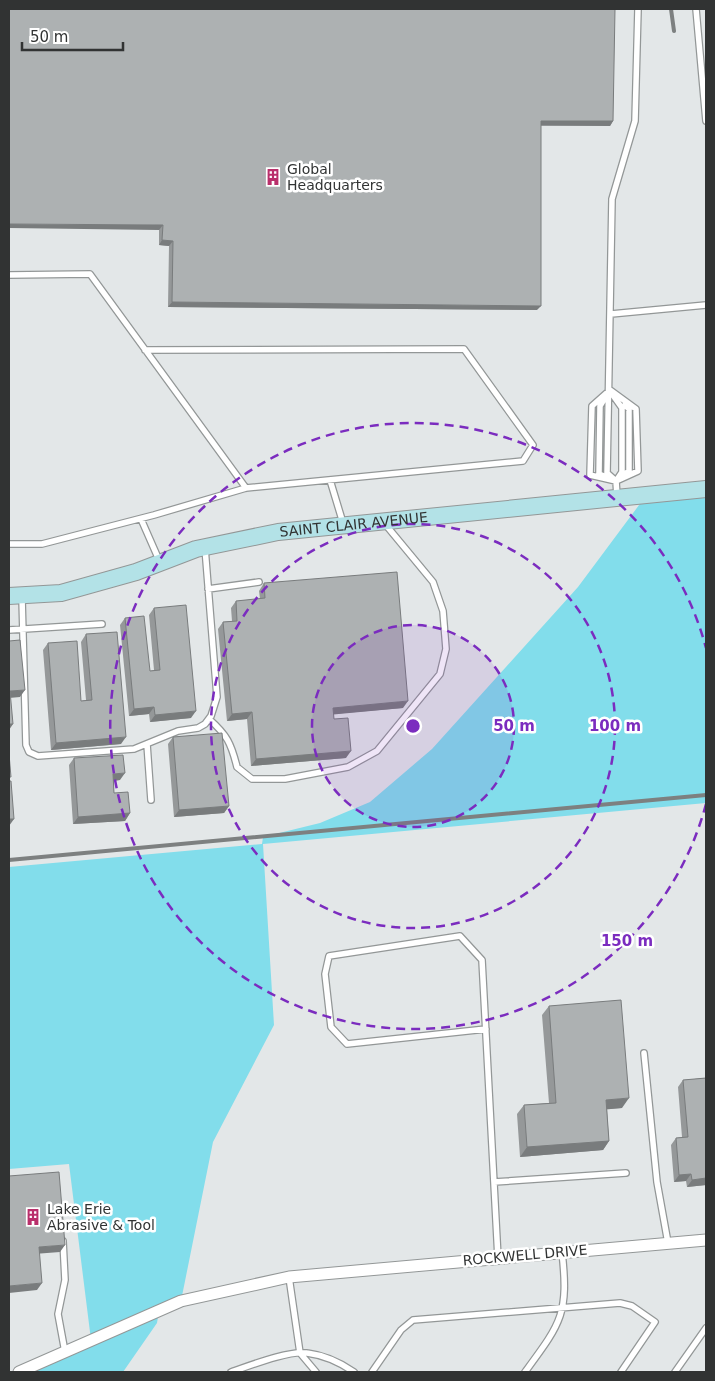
<svg xmlns="http://www.w3.org/2000/svg" width="715" height="1381" font-family="'DejaVu Sans',sans-serif">
<style>
.green{fill:#82ddeb}
.lines{fill:none;stroke-linecap:round;stroke-linejoin:round}
.lane-casing{stroke:#939797;stroke-width:8}
.street-casing{stroke:#939797;stroke-width:13}
.secondary-casing{stroke:#939797;stroke-width:18}
.lane{stroke:#fff;stroke-width:5.5}
.street{stroke:#fff;stroke-width:11}
.secondary{stroke:#b3e2e7;stroke-width:16}
.rail{stroke:#7d8080;stroke-width:4}
.wall{fill:#959899}
.shaded-wall{fill:#797c7d}
.building{fill:#adb1b2;stroke:#797c7d}
.ring{fill:none;stroke:#7b2cbf;stroke-width:2.5;stroke-dasharray:9 6}
.labels{text-anchor:middle;stroke-width:5;stroke-linejoin:round;paint-order:stroke}
.poi-label{font-size:14px;fill:#313333;stroke:#fff;text-anchor:start}
.street-label{font-size:14px;fill:#313333;stroke:#fff}
.centre{fill:#7b2cbf;stroke:#fff;stroke-width:2.5}
.ring-label{font-size:15px;text-anchor:middle;font-weight:bold;fill:#7b2cbf;stroke:#fff;stroke-width:5;stroke-linejoin:round;paint-order:stroke}
</style>
<rect width="100%" height="100%" fill="#e3e7e8"/>
<path class="green" d="M706,489v314l-443,41 11,181 -61,117 -32,159 -22,10 -2,12 -34,49h-104l72,-32 -22,-176 -60,5v-302l253,-23 1,-7 57,-14 50,-21 62,-53 146,-162 70,-94z"/>
<g class="lines">
<g class="lane-casing">
<path id="lane" d="M696,9l10,112
M9,275l81,-1 156,214
M611,314l95,-9
M610,390l26,19 2,62 -22,10 -26,-6 2,-69z
M612,394l10,14v64l-6,9 1,15
M625,405l4,4v62l-4,3
M604,476l-5,-2 1,-68 6,-10
M330,480l13,43
M616,481l-9,-8 5,-274 23,-78 3,-112
M141,519l18,41
M9,544h33l112,-29 92,-27 277,-27 10,-16 -69,-96 -319,1
M208,589l51,-7
M22,598l4,147 3,7 9,4 96,-7 44,-18 20,-3 7,-4 6,-8 6,-19 -12,-149
M9,630l93,-6
M209,719c18,16 22,24 28,48l15,12h33l63,-12 29,-16 63,-77 6,-25 -3,-38 -10,-29 -48,-58
M147,744l4,56
M486,1029l-139,15 -16,-17 -6,-53 4,-18 131,-20 22,24 16,298
M644,1053l13,129 11,61
M494,1182l132,-9
M63,1241l2,39 -7,34 7,38
M289,1277l11,76 16,19
M231,1372c18,-6 58,-22 76,-19 16,2 34,10 47,19
M372,1372l29,-42 12,-10 207,-17 12,3 23,16 -34,50
M525,1372c36,-49 44,-58 37,-120
M675,1372l31,-44"/>
</g>
<g class="street-casing">
<path id="street" d="M19,1372l162,-71 108,-24 417,-37"/>
</g>
<g class="secondary-casing">
<g id="secondary">
<path id="s1" d="M9,596l52,-3 75,-21 60,-23 82,-17 428,-43"/>
</g>
</g>
<use href="#lane" class="lane"/>
<use href="#street" class="street"/>
<use href="#secondary" class="secondary"/>
<path class="rail" d="M671,9l3,22
M9,860l697,-65"/>
</g>
<path class="wall" d="M9,9l604,112 -3,5h-69l-4,184 -369,-3 1,-61 -10,-1v-15z
M264,583l139,125 -70,6 1,5 12,39 -95,8 -4,-47 -20,2 -9,-92 5,-7 9,-1 -1,-13 5,-7 24,-2 -1,-8z
M154,608l37,110 -41,4 -1,-8 -20,2 -9,-91 5,-7 25,53 4,-1 -5,-55z
M86,634l35,110 -70,6 -8,-100 5,-7 33,58 5,-1 -5,-58z
M173,737l56,69 -5,7 -50,4 -6,-73z
M74,758l46,22 -6,1v12l16,20 -5,8 -52,3 -4,-59z
M549,1006l73,102 -15,1 2,32 -6,9 -83,7 -3,-43 7,-9 25,-2 -7,-88z
M706,1078v107l-19,2 -1,-6 -12,1 -3,-37 5,-7 6,-1 -4,-50 5,-7z"/>
<path class="shaded-wall" d="M541,121h72l-3,5 -72,-1z
M9,224l154,1 -4,5 -150,-2z
M162,240l11,1 -4,5 -10,-1z
M172,302l369,4 -4,4 -369,-3z
M25,690l-5,7 -11,1 1,-7z
M408,701l-5,7 -75,7 5,-7z
M154,707l-5,7 -20,2 5,-7z
M196,711l-5,7 -41,4 5,-7z
M252,712l-5,7 -20,2 5,-7z
M9,724h4l-4,6z
M126,737l-5,7 -70,6 5,-7z
M351,751l-5,7 -95,8 5,-7z
M125,773l-5,7 -12,1 5,-7z
M229,806l-5,7 -50,4 5,-7z
M130,813l-5,8 -52,3 5,-7z
M9,819h5l-5,7z
M629,1098l-7,10 -22,2 6,-10z
M609,1141l-6,9 -83,7 7,-10z
M691,1174l-5,7 -12,1 5,-7z
M706,1178v7l-19,2 5,-7z
M65,1245l-5,7 -26,2 5,-7z
M42,1283l-5,7 -28,3v-7z"/>
<path class="building" d="M9,9h606l-2,112h-72v185l-369,-4 1,-61 -11,-1 1,-15 -154,-1z
M397,572l11,129 -75,7 1,11 14,-1 3,33 -95,8 -4,-47 -20,2 -9,-92 14,-1 -1,-20 29,-3 -1,-15z
M186,605l10,106 -41,4 -1,-8 -20,2 -9,-91 19,-2 6,55 10,-1 -6,-62z
M117,632l9,105 -70,6 -8,-100 29,-2 4,60 11,-1 -6,-66z
M20,640l5,50 -15,1 3,33h-4v-83z
M222,733l7,73 -50,4 -6,-73z
M9,754l2,23h-2z
M123,755l2,18 -12,1 1,19 14,-1 2,21 -52,4 -4,-59z
M9,781h2l3,38h-5z
M621,1000l8,98 -23,2 3,41 -82,6 -3,-42 32,-2 -7,-97z
M706,1078v100l-14,2 -1,-6 -12,1 -3,-37 12,-1 -5,-57z
M59,1172l6,73 -26,2 3,36 -33,3v-110z"/>
<circle cx="413" cy="726" r="101" fill="#7b2cbf" fill-opacity=".12"/>
<g class="ring">
<circle cx="413" cy="726" r="101"/>
<circle cx="413" cy="726" r="202"/>
<path d="M706 804A303 303 0 1 1 706 648"/>
</g>
<defs>
<g id="building-bare" transform="scale(1.35)"><path d="M-4-6H4V6H1V3H-1V6H-4ZM-2.5-4.3h1.7v1.8h-1.7ZM.8-4.3h1.7v1.8H.8ZM-2.5-1h1.7V.8h-1.7ZM.8-1h1.7V.8H.8Z" fill="#b92f6b" stroke="#fff" stroke-width="2.5" paint-order="stroke"/></g>
</defs>
<g fill-rule="evenodd">
<use href="#building-bare" x="273" y="177"/>
<use href="#building-bare" x="33" y="1217"/>
</g>
<g class="labels">
<g class="poi-label">
<text x="287" y="174">Global<tspan x="287" dy="16">Headquarters</tspan></text>
<text x="47" y="1214">Lake Erie<tspan x="47" dy="16">Abrasive &amp; Tool</tspan></text>
</g>
<g class="street-label">
<text dy="5" stroke="none"><textPath href="#s1" startOffset="354">SAINT CLAIR AVENUE</textPath></text>
<text transform="translate(525 1255) rotate(-5)" y="5">ROCKWELL DRIVE</text>
</g>
</g>
<circle cx="413" cy="726" r="8" class="centre"/>
<g class="ring-label">
<text x="514" y="731">50 m</text>
<text x="615" y="731">100 m</text>
<text x="627" y="946">150 m</text>
</g>
<rect width="715" height="1381" fill="none" stroke="#313333" stroke-width="20"/>
<path d="M22 42v8h101v-8" fill="none" stroke="#313333" stroke-width="2.5"/>
<text x="30" y="42" font-size="15" fill="#313333" stroke="#ffffff" stroke-width="4" paint-order="stroke">50 m</text>
</svg>
